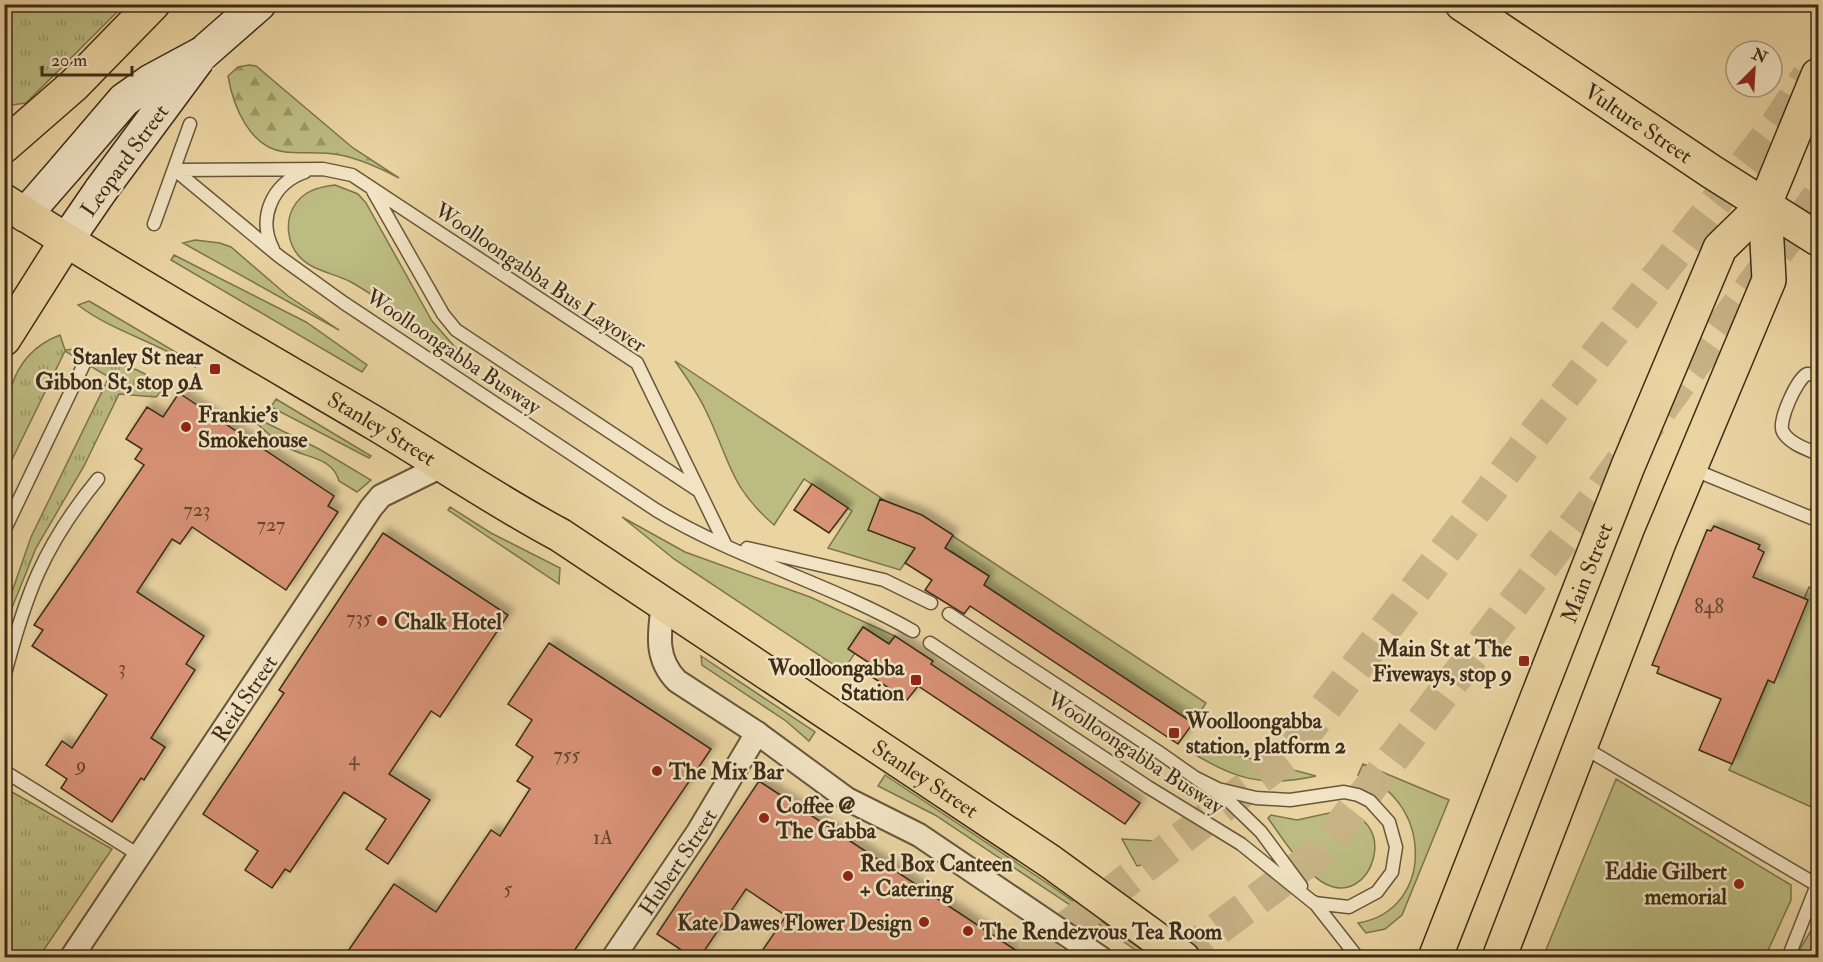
<svg xmlns="http://www.w3.org/2000/svg" width="1823" height="962" font-family="'IM FELL Double Pica',serif">
<style>
.grass{fill:url(#grass-tufts);stroke:#7c744c;stroke-width:1.5}
.forest{fill:url(#forest-firs);stroke:#7c744c;stroke-width:1.5}
.green{fill:#bcbb81;stroke:#7c744c;stroke-width:1.5}
.building{fill:#d89276;stroke:#3d2d17;stroke-width:1.5;filter:url(#shadow)}
.lines{fill:none;stroke-linecap:round;stroke-linejoin:round}
.motorway-tunnel{stroke:#c7b386;stroke-width:33;stroke-dasharray:33 16;stroke-linecap:butt}
.service-casing{stroke:#68573a;stroke-width:15}
.minor-casing{stroke:#68573a;stroke-width:26}
.secondary-casing{stroke:#3d2d17;stroke-width:36}
.primary-casing{stroke:#3d2d17;stroke-width:36}
.trunk-casing{stroke:#3d2d17;stroke-width:36}
.motorway-casing{stroke:#3d2d17;stroke-width:36}
.service{stroke:#f1e3c3;stroke-width:12}
.minor{stroke:#f1e3c3;stroke-width:22}
.secondary{stroke:#f1e3c3;stroke-width:33}
.primary{stroke:#ead4a2;stroke-width:33}
.trunk{stroke:#ead4a2;stroke-width:33}
.motorway{stroke:#ead4a2;stroke-width:33}
.secondary-bridge-casing{stroke:#3d2d17;stroke-width:36;stroke-linecap:butt}
.secondary-bridge{stroke:#f1e3c3;stroke-width:33}
.poi-dot{fill:#8f2418;stroke:#f1e3c3;stroke-width:2}
.labels{text-anchor:middle;stroke-width:5;stroke-linejoin:round;paint-order:stroke}
.number-label{font-size:20px;fill:#64462f}
.street-label{font-size:22px;fill:#3d2d17;stroke:#f1e3c3}
.poi-label{font-size:22px;font-weight:bold;fill:#3d2d17;stroke:#f1e3c3;text-anchor:start}
</style>
<defs>
<pattern id="grass-tufts" width="24" height="20" patternUnits="userSpaceOnUse" patternTransform="scale(1.5)"><rect width="24" height="20" fill="#bcbb81"/><path d="M3 7l-1-3M5 7V3M7 7l1-3M15 17l-1-3M17 17v-4M19 17l1-3" fill="none" stroke="#9a9869"/></pattern>
<pattern id="forest-firs" width="22" height="20" patternUnits="userSpaceOnUse" patternTransform="scale(1.5)"><rect width="22" height="20" fill="#bcbb81"/><path d="M5 1l3.5 6h-7zM16 11l3.5 6h-7z" fill="#9a9869"/></pattern>
<filter id="shadow"><feDropShadow dx="5.5" dy="-5.5" stdDeviation="3" flood-color="#0004"/></filter>
</defs>
<rect width="100%" height="100%" fill="#ead4a2"/>
<filter id="stains"><feTurbulence type="fractalNoise" baseFrequency=".00333" numOctaves="4"/><feColorMatrix values="0 0 0 0 .2 0 0 0 0 .09 0 0 0 0 .02 0 0 0 .5 -.17"/></filter>
<radialGradient id="worn" r=".72"><stop offset=".6" stop-color="#630" stop-opacity="0"/><stop offset="1" stop-color="#630" stop-opacity=".3"/></radialGradient>
<path class="grass" d="M4,5l1,-1 119,1 -98,98 -21,3z
M60,335l5,15 11,-1 61,21 26,13v7l-7,7 -37,-3 -35,72 -48,82 -31,77v-13l26,-75 78,-160 -44,-26 -60,123c0,-57 -5,-116 55,-139z
M5,788l107,61 -73,108h-34l3,-99 -3,-18z"/>
<path class="forest" d="M249,65l7,1 97,82 46,30c-19,-10 -38,-19 -59,-23 -19,-4 -37,-1 -55,-3 -36,-4 -52,-47 -57,-76l10,-9z"/>
<path class="green" d="M335,185l23,9 8,9 66,118 30,34c-37,-24 -73,-51 -111,-73 -17,-9 -40,-11 -53,-27 -10,-12 -13,-32 -5,-47 9,-17 25,-21 42,-23z
M195,240l25,3 11,4 57,49 51,34 -156,-87z
M174,255l132,67 61,43 -5,7 -191,-112z
M89,301l107,63 -1,3c-37,-25 -82,-35 -117,-62z
M675,361l211,140 35,14 285,188 -13,20 -209,-138 5,-9 -38,-25 -46,12 -5,7 -72,-22 24,-37 -48,-32 -30,46c-46,-40 -44,-66 -69,-116 -8,-17 -19,-32 -30,-48z
M276,399l95,57 -2,2 -98,-51z
M248,414l71,35 52,31 -14,12 -18,-11c-7,-25 -33,-22 -52,-34 -15,-8 -27,-20 -39,-33z
M450,507l41,26 69,35 -1,16 -111,-74z
M622,517l63,35 125,45 85,39 -6,8 -26,-17 -14,21 6,5 -12,18 -169,-112z
M1809,587l9,4v219l-89,-40z
M701,656l114,76 -6,9 -23,-20 -84,-56z
M1193,743l123,33c-53,12 -83,3 -128,-26z
M1363,764l86,36 -47,115 -17,14 -19,4 -8,-10c79,-13 74,-127 0,-148z
M885,775l162,108 105,74h-7l-36,-26 -174,-116 -57,-29z
M1616,779l175,106v15l-26,57h-222z
M1334,812c70,-1 39,101 -12,70 -19,-12 -41,-45 -54,-64l3,-3 26,5z
M1122,839l33,2 15,18 -33,7z
M1818,919v38h-23z"/>
<path class="building" d="M179,393l155,103 -6,10 10,6 -52,78 -94,-63 -12,17 -8,-5 -35,53 67,44 -18,28 9,6 -44,68 14,9 -21,33 -3,-2 -29,44 -51,-34 6,-9 -21,-14 16,-24 10,7 35,-53 -75,-49 11,-16 -9,-5 110,-160 -9,-6 7,-10 -16,-10 21,-32 16,10z
M812,484l36,24 -19,25 -35,-23z
M880,499l42,16 31,20 -8,13 44,28 -5,9 209,138 -15,21 -208,-138 -6,8 -39,-24 7,-10 -27,-17 10,-15 -47,-18z
M1714,526l46,19 -2,4 6,3 -11,25 55,23 -34,83 -6,-3 -36,84 -33,-14 22,-51 -64,-26 2,-6 -7,-2 55,-135 4,1z
M383,533l125,82 -68,102 -9,-6 -42,63 41,26 -42,64 -22,-15 20,-30 -42,-27 -54,80 -5,-3 -13,19 -27,-18 13,-19 -55,-37 81,-121 -5,-3z
M863,627l26,17 6,-8 38,25 -2,3 209,139 -15,21 -207,-138 -11,14 -38,-25 5,-9 -26,-17z
M549,643l162,106 -141,208h-226l50,-73 42,28 55,-82 9,6 30,-47 -13,-8 16,-24 -17,-12 16,-25 -24,-16z
M759,781l267,176h-268l28,-41 -40,-27 -46,68h-8l-35,-23z"/>
<g class="lines">
<path class="motorway-tunnel" d="M1027,958l262,-203 228,-299 260,-332 31,-48
M1179,958l141,-106 263,-338 235,-317"/>
<g class="service-casing">
<path id="service" d="M175,170l105,87 64,46 312,207c81,49 175,74 257,121
M175,170l148,-1 29,6 285,188 88,181
M373,191l70,123 13,16 243,161
M154,224l36,-100
M273,249c-16,-30 -1,-66 32,-77
M1818,375l-11,-1c-10,5 -30,48 -24,58 7,12 24,17 35,22
M1692,469l122,50 4,-10
M4,531l80,-167
M747,548l137,32 47,23
M949,614l208,137 73,51 31,30 40,54
M930,643l218,144 93,57 73,59 35,4 28,-15 15,-20 4,-25 -7,-25 -19,-21 -12,-6 -14,-3 -54,8 -34,-2 -38,-9 -22,-11
M4,678c21,-82 39,-132 94,-199
M1583,747l234,138 -29,73
M4,771l135,84
M1314,902l44,56"/>
</g>
<g class="minor-casing">
<g id="minor">
<path d="M663,604c-4,30 -8,55 14,77l80,52 90,66 72,36 182,123"/>
<path id="s1" d="M71,958l300,-450 10,-12 61,-30"/>
<path id="s2" d="M613,958l85,-126 59,-99"/>
</g>
</g>
<g class="secondary-casing">
<path id="secondary" d="M203,53l56,-49
M25,215l40,-46
M66,241l35,-51"/>
</g>
<g class="primary-casing">
<g id="primary">
<path id="s3" d="M1462,4l250,168 106,67"/>
<path id="s4" d="M4,201c122,78 248,150 372,223 62,37 120,77 184,111l491,327 132,96"/>
</g>
</g>
<g class="trunk-casing">
<g id="trunk">
<path id="s5" d="M1435,958l193,-492 92,-218 45,-44"/>
<path d="M1499,958l161,-418 109,-260 -4,-76 53,-129"/>
</g>
</g>
<g class="motorway-casing">
<path id="motorway" d="M4,146l70,-61 79,-81
M4,339l62,-98"/>
</g>
<use href="#service" class="service"/>
<use href="#minor" class="minor"/>
<use href="#secondary" class="secondary"/>
<use href="#primary" class="primary"/>
<use href="#trunk" class="trunk"/>
<use href="#motorway" class="motorway"/>
<g class="secondary-bridge-casing">
<path id="secondary-bridge" d="M65,169l59,-69 27,-19 52,-28
M101,190l97,-131"/>
</g>
<use href="#secondary-bridge" class="secondary-bridge"/>
</g>
<g class="poi-dot">
<rect x="209" y="363" width="12" height="12" rx="3"/>
<circle cx="186" cy="427" r="6"/>
<circle cx="382" cy="621" r="6"/>
<rect x="1518" y="655" width="12" height="12" rx="3"/>
<rect x="910" y="674" width="12" height="12" rx="3"/>
<rect x="1168" y="727" width="12" height="12" rx="3"/>
<circle cx="657" cy="771" r="6"/>
<circle cx="764" cy="818" r="6"/>
<circle cx="848" cy="876" r="6"/>
<circle cx="1739" cy="884" r="6"/>
<circle cx="924" cy="922" r="6"/>
<circle cx="968" cy="931" r="6"/>
</g>
<g class="labels">
<g class="number-label">
<text x="197" y="516">723</text>
<text x="271" y="531">727</text>
<text x="1709" y="613">848</text>
<text x="359" y="624">735</text>
<text x="122" y="674">3</text>
<text x="567" y="761">755</text>
<text x="354" y="765">4</text>
<text x="81" y="771">9</text>
<text x="603" y="844">1A</text>
<text x="508" y="895">5</text>
</g>
<g class="street-label">
<text dy="8" stroke="none"><textPath href="#s3" startOffset="213">Vulture Street</textPath></text>
<text transform="translate(124 160) rotate(-54)" y="8">Leopard Street</text>
<text transform="translate(541 277) rotate(34)" y="8">Woolloongabba Bus Layover</text>
<text transform="translate(454 351) rotate(34)" y="8">Woolloongabba Busway</text>
<text dy="8" stroke="none"><textPath href="#s4" startOffset="441">Stanley Street</textPath></text>
<text dy="8" stroke="none"><textPath href="#s5" startOffset="414">Main Street</textPath></text>
<text dy="8" stroke="none"><textPath href="#s1" startOffset="312">Reid Street</textPath></text>
<text transform="translate(1136 752) rotate(33)" y="8">Woolloongabba Busway</text>
<text dy="8" stroke="none"><textPath href="#s4" startOffset="1088">Stanley Street</textPath></text>
<text dy="8" stroke="none"><textPath href="#s2" startOffset="116">Hubert Street</textPath></text>
</g>
<g class="poi-label">
<text x="203" y="364" text-anchor="end">Stanley St near<tspan x="203" dy="25">Gibbon St, stop 9A</tspan></text>
<text x="198" y="422">Frankie's<tspan x="198" dy="25">Smokehouse</tspan></text>
<text x="394" y="629">Chalk Hotel</text>
<text x="1512" y="656" text-anchor="end">Main St at The<tspan x="1512" dy="25">Fiveways, stop 9</tspan></text>
<text x="904" y="675" text-anchor="end">Woolloongabba<tspan x="904" dy="25">Station</tspan></text>
<text x="1186" y="728">Woolloongabba<tspan x="1186" dy="25">station, platform 2</tspan></text>
<text x="669" y="779">The Mix Bar</text>
<text x="776" y="813">Coffee @<tspan x="776" dy="25">The Gabba</tspan></text>
<text x="860" y="871">Red Box Canteen<tspan x="860" dy="25">+ Catering</tspan></text>
<text x="1727" y="879" text-anchor="end">Eddie Gilbert<tspan x="1727" dy="25">memorial</tspan></text>
<text x="912" y="930" text-anchor="end">Kate Dawes Flower Design</text>
<text x="980" y="939">The Rendezvous Tea Room</text>
</g>
</g>
<rect width="1823" height="962" fill="none" stroke="#ead4a2" stroke-width="24"/>
<rect x="6" y="6" width="1811" height="950" fill="none" stroke="#3d2d17" stroke-width="3"/>
<rect x="12" y="12" width="1799" height="938" fill="none" stroke="#3d2d17" stroke-width="1.5"/>
<g transform="translate(1754 69) rotate(24)"><circle r="28" fill="#f1e3c3" stroke="#a99a7e" stroke-width="1.5"/>
<path d="M0-4.5L10 22L0 15L-10 22Z" fill="#8f2418"/>
<text y="-9" font-size="16" font-weight="bold" text-anchor="middle" fill="#3d2d17">N</text>
</g>
<path d="M42 66v9h90v-9" fill="none" stroke="#3d2d17" stroke-width="3"/>
<text x="51" y="66" font-size="18" fill="#3d2d17" stroke="#f1e3c3" stroke-width="4.5" paint-order="stroke">20 m</text>
<rect width="100%" height="100%" filter="url(#stains)"/>
<rect width="100%" height="100%" fill="url(#worn)"/>
</svg>
